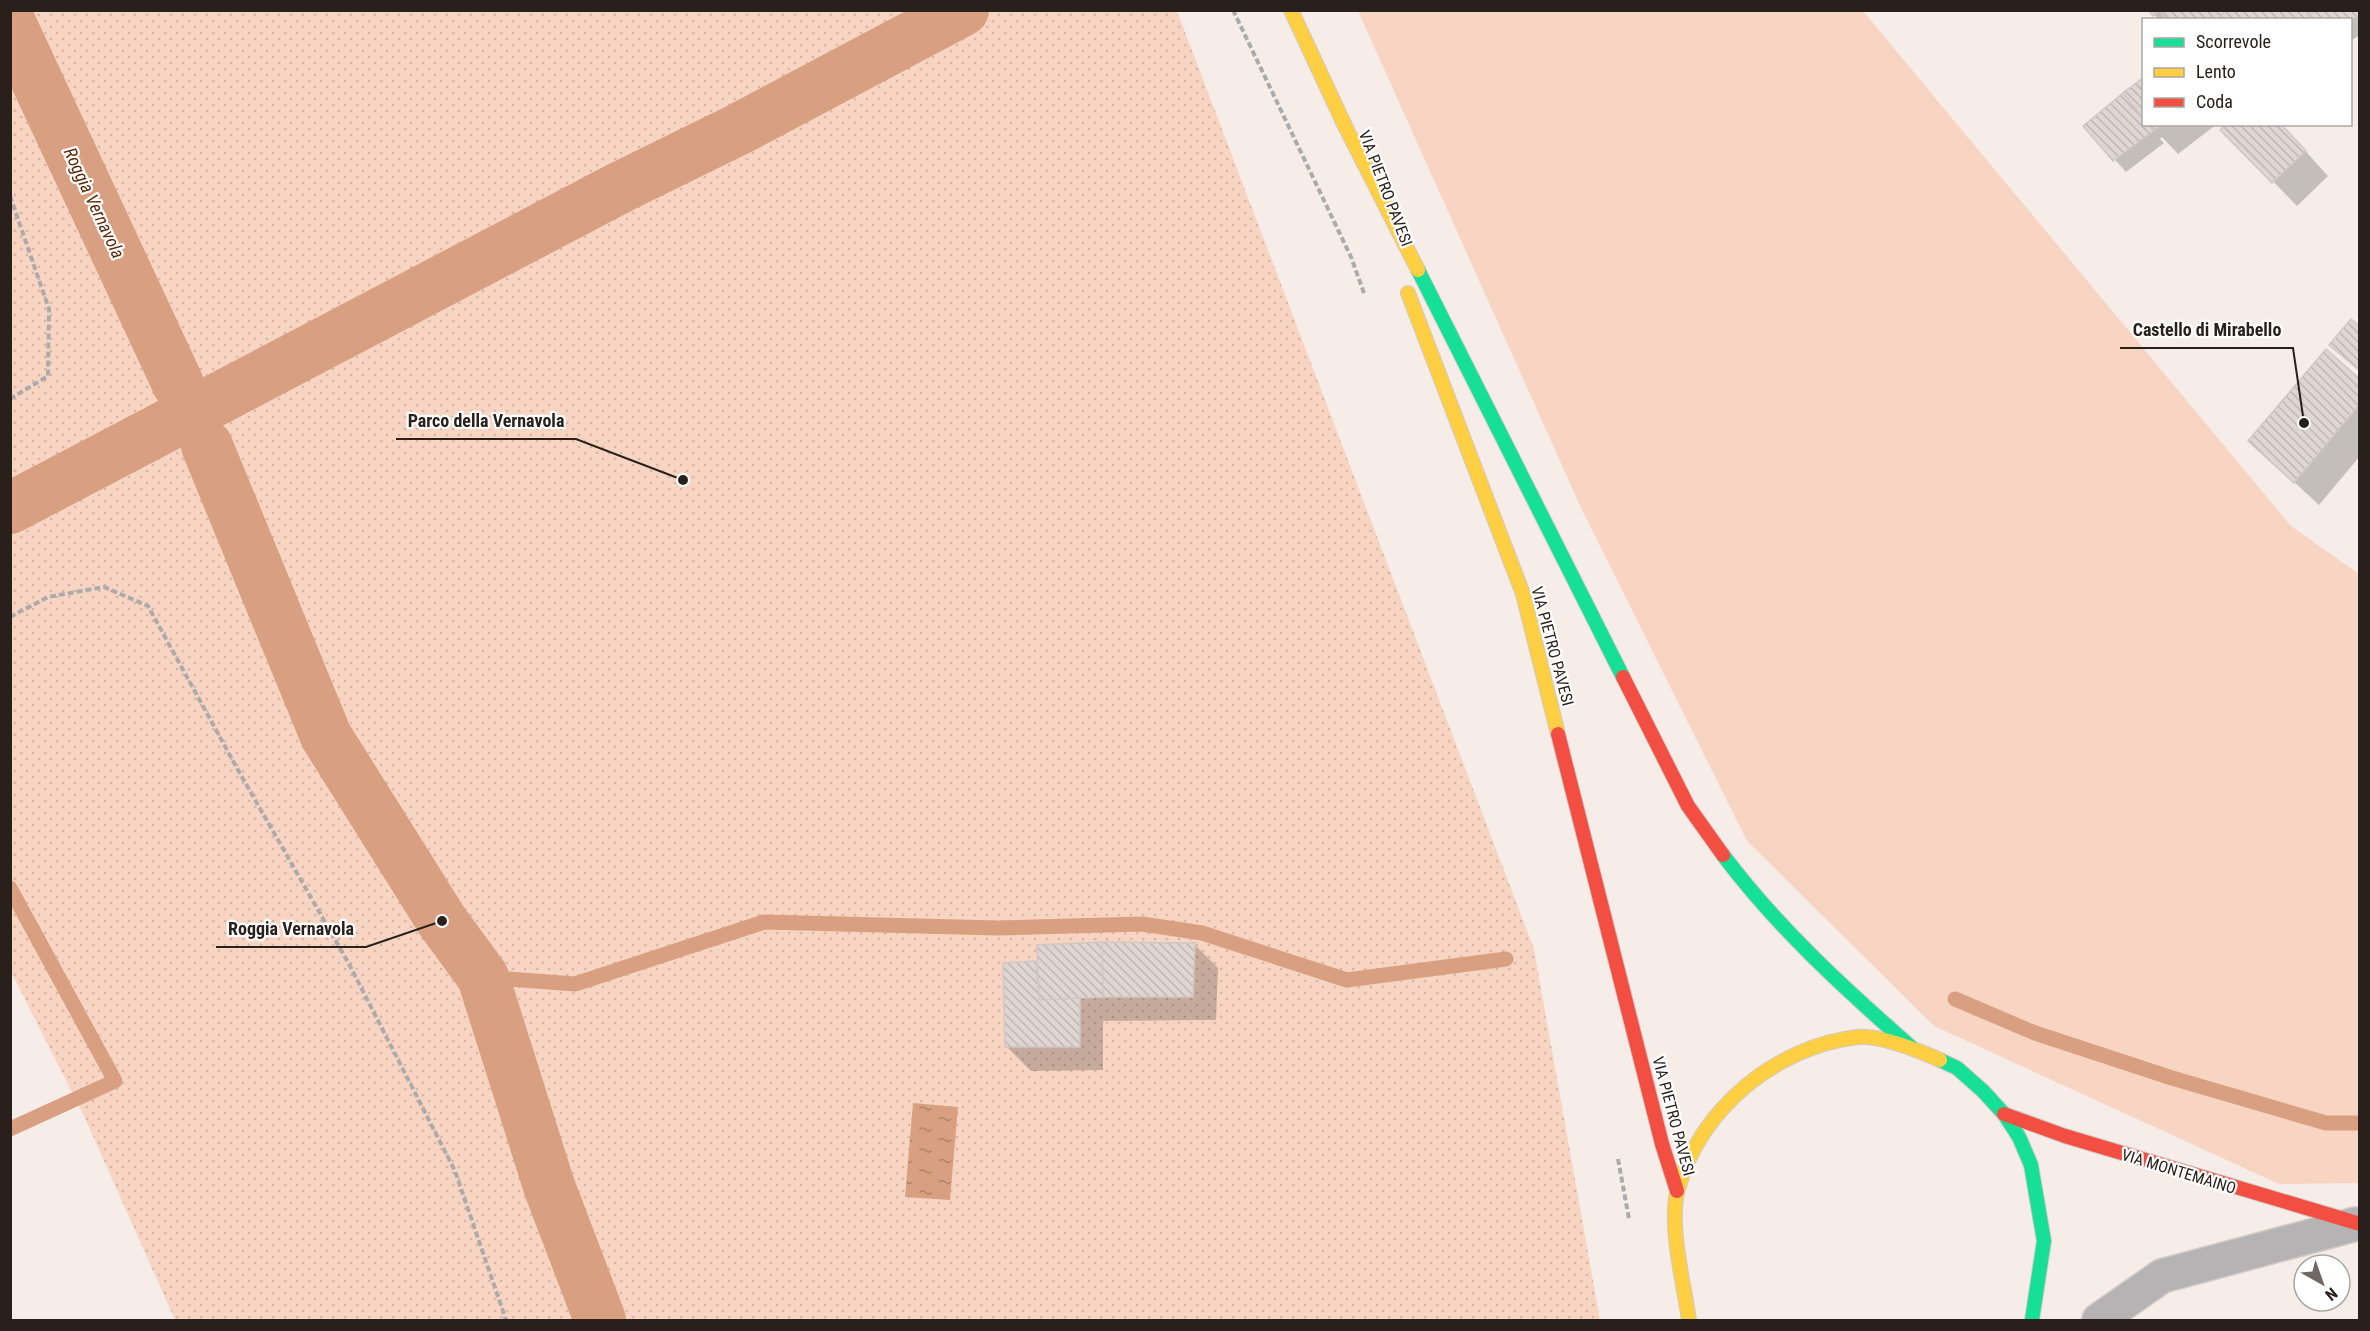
<svg xmlns="http://www.w3.org/2000/svg" width="2370" height="1331" font-family="'Roboto Condensed',sans-serif">
<style>
.grass{fill:#f8d5c2}
.park{fill:url(#park-dots)}
.water{fill:url(#water-ripples)}
.shadow{fill:#0003}
.lines{fill:none;stroke-linecap:round;stroke-linejoin:round}
.stream{stroke:#d8a081;stroke-width:15}
.canal{stroke:#d8a081;stroke-width:52}
.building{fill:url(#building-back-hatch);stroke:#d1c8c3;stroke-width:1.5}
.street-casing{stroke:#d0c9c5;stroke-width:36}
.fast-casing{stroke:#d0c9c5;stroke-width:16}
.slow-casing{stroke:#d0c9c5;stroke-width:16}
.jam-casing{stroke:#d0c9c5;stroke-width:16}
.path{stroke:#adaaab;stroke-width:4;stroke-dasharray:6 3;stroke-linecap:butt}
.street{stroke:#b5b3b4;stroke-width:33}
.fast{stroke:#16e098;stroke-width:14}
.slow{stroke:#ffcf43;stroke-width:14}
.jam{stroke:#f24e42;stroke-width:14}
.labels{text-anchor:middle;stroke-width:4.5;stroke-linejoin:round;paint-order:stroke}
.street-label{font-size:16px;fill:#2a201b;stroke:#fff}
.water-label{font-size:18px;font-style:italic;fill:#5a2908;stroke:#fff}
.leader{fill:none;stroke:#2a201b;stroke-width:2}
.callout-dot{fill:#2a201b;stroke:#fff;stroke-width:2}
.callout-label{font-size:18px;text-anchor:middle;font-weight:bold;fill:#2a201b;stroke:#fff;stroke-width:4.5;stroke-linejoin:round;paint-order:stroke}
</style>
<defs>
<pattern id="park-dots" width="8" height="8" patternUnits="userSpaceOnUse" patternTransform="scale(1.5)"><rect width="8" height="8" fill="#f8d5c2"/><path d="M2 2h.1M6 6h.1" fill="none" stroke="#d5b7a6" stroke-width="1.8" stroke-linecap="round"/></pattern>
<pattern id="water-ripples" width="26" height="14" patternUnits="userSpaceOnUse" patternTransform="scale(1.5)"><rect width="26" height="14" fill="#d8a081"/><path d="M2 4q2-2 4 0t4 0M15 11q2-2 4 0t4 0" fill="none" stroke="#af8269"/></pattern>
<pattern id="building-back-hatch" width="6" height="6" patternUnits="userSpaceOnUse" patternTransform="scale(1.5)"><rect width="6" height="6" fill="#dfd6d2"/><path d="M-1 5l2 2M0 0l6 6M5-1l2 2" fill="none" stroke="#c0b7b4"/></pattern>
</defs>
<rect width="100%" height="100%" fill="#f6ede9"/>
<path class="grass" d="M1358,11h505l428,515 68,48v609l-80,1 -345,-158 -187,-185 -165,-331z"/>
<path class="park" d="M11,11h1166l357,938 66,371h-1425l-91,-204 -73,-144z"/>
<path class="water" d="M913,1103l45,4 -8,93 -45,-3z"/>
<path class="shadow" d="M2150,10h210v25l-10,6v-21h-191z
M2144,124h73l-39,30 -16,-17 -2,2 4,4 -38,29 -41,-46z
M2281,124l47,52 -31,30 -74,-76z
M2360,381v75l-41,49 -69,-64z
M1194,944l24,24 -2,52 -113,1v49l-72,1 -24,-24 -3,-83 34,-1z"/>
<g class="lines">
<path class="stream" d="M10,888l105,193 -105,48
M483,977l92,7 189,-62 233,6 145,-4 60,9 145,47 159,-21
M1955,999l80,34 137,45 154,45h34"/>
<path class="canal" d="M10,23l168,361
M207,446l119,290 116,185 41,56 66,209 51,134
M10,508l611,-321 118,-58 224,-119"/>
</g>
<path class="building" d="M2148,10h78v1l-10,9h-49l-7,-9 -7,5z
M2316,10h44v4l-10,7 -45,-1z
M2316,10l-11,10h-82l-3,-4 7,-6z
M2144,77v42l-21,-26z
M2123,93l21,26v5h4l5,7 -40,30 -30,-35z
M2148,124h14l-9,7z
M2226,124h55l25,27 -34,32 -52,-53z
M2351,319l9,7v45l-31,-26z
M2326,349l34,30v25l-66,79 -46,-42z
M1102,942l1,55 -64,3 -2,-55z
M1102,942l93,1 -2,54h-90z
M1036,961l3,39 41,-2v49h-75l-2,-84z"/>
<g class="lines">
<g class="street-casing">
<path id="street" d="M2099,1320l63,-44 194,-52"/>
</g>
<g class="fast-casing">
<path id="fast" d="M1418,270l205,407
M1723,855c54,72 121,133 188,192
M1940,1060l17,8 26,23 21,23 15,23 12,28 13,76 -12,79"/>
</g>
<g class="slow-casing">
<path id="slow" d="M1291,10l54,116 73,144
M1408,293l115,301 35,140
M1689,1320c-5,-36 -21,-96 -11,-131 21,-79 98,-143 180,-152 22,-2 62,14 82,23"/>
</g>
<g class="jam-casing">
<path id="jam" d="M1623,677l65,129 35,49
M1558,734l104,410 15,47
M2004,1114l61,22 295,88"/>
</g>
<path class="path" d="M1233,10l118,247 13,36
M10,196l39,113 -1,67 -38,23
M10,617l38,-20 56,-10 44,19 90,164 111,194 106,207 51,149
M1618,1159l11,60"/>
<use href="#street" class="street"/>
<use href="#fast" class="fast"/>
<use href="#slow" class="slow"/>
<use href="#jam" class="jam"/>
</g>
<g class="labels">
<g class="street-label">
<text transform="translate(1386 188) rotate(69)" y="6">VIA PIETRO PAVESI</text>
<text transform="translate(1553 646) rotate(75)" y="6">VIA PIETRO PAVESI</text>
<text transform="translate(1674 1116) rotate(75)" y="6">VIA PIETRO PAVESI</text>
<text transform="translate(2179 1171) rotate(17)" y="6">VIA MONTEMAINO</text>
</g>
<g class="water-label">
<text transform="translate(94 203) rotate(65)" y="6">Roggia Vernavola</text>
</g>
</g>
<path class="leader" d="M2304 423L2293 348H2120M683 480L576 439H396M442 921L366 947H216"/>
<g class="callout-dot">
<circle cx="2304" cy="423" r="6"/>
<circle cx="683" cy="480" r="6"/>
<circle cx="442" cy="921" r="6"/>
</g>
<g class="callout-label">
<text x="2207" y="336">Castello di Mirabello</text>
<text x="486" y="427">Parco della Vernavola</text>
<text x="291" y="935">Roggia Vernavola</text>
</g>
<rect width="2370" height="1331" fill="none" stroke="#2a201b" stroke-width="24"/>
<rect x="2142" y="18" width="210" height="108" fill="#ffffff" stroke="#aaa6a4" stroke-width="1.5"/>
<rect x="2154" y="38" width="30" height="9" fill="#16e098" stroke="#aaa6a4" stroke-width="1.5"/>
<text x="2196" y="48" font-size="18" fill="#2a201b">Scorrevole</text>
<rect x="2154" y="68" width="30" height="9" fill="#ffcf43" stroke="#aaa6a4" stroke-width="1.5"/>
<text x="2196" y="78" font-size="18" fill="#2a201b">Lento</text>
<rect x="2154" y="98" width="30" height="9" fill="#f24e42" stroke="#aaa6a4" stroke-width="1.5"/>
<text x="2196" y="108" font-size="18" fill="#2a201b">Coda</text>
<g transform="translate(2322 1283) rotate(140)"><circle r="28" fill="#ffffff" stroke="#aaa6a4" stroke-width="1.5"/>
<path d="M0-4.5L10 22L0 15L-10 22Z" fill="#716863"/>
<text y="-9" font-size="16" font-weight="bold" text-anchor="middle" fill="#2a201b">N</text>
</g>
</svg>
